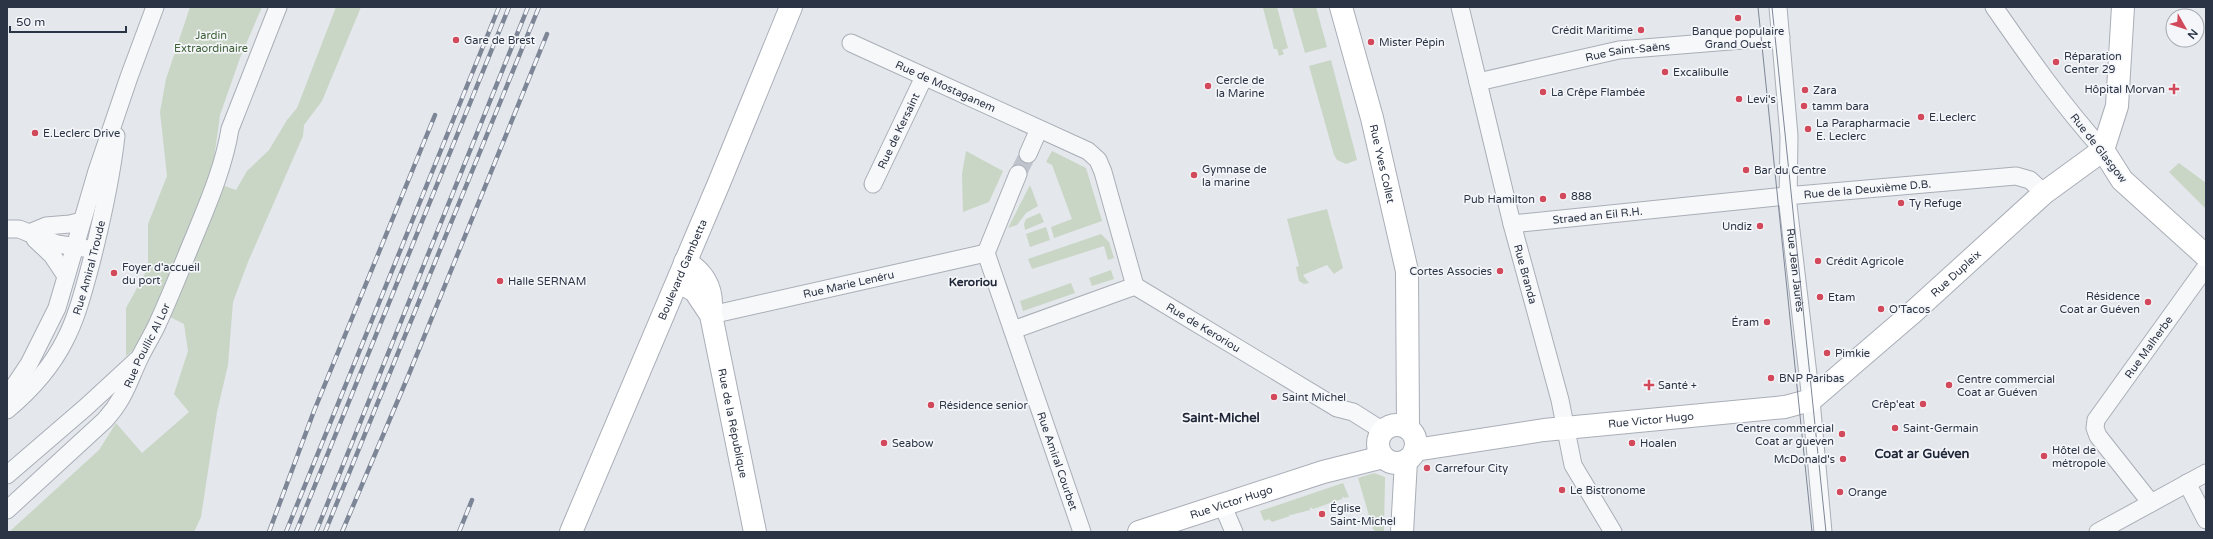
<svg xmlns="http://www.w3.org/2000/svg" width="2213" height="539" font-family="'Varela Round',sans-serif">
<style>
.green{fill:#c9d6c5}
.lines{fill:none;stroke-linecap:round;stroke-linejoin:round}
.street-tunnel{stroke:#bfc3cb;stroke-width:17;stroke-dasharray:17 8;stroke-linecap:butt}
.street-casing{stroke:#a9aeb7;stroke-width:19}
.secondary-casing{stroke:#a9aeb7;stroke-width:24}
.street{stroke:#f7f8fa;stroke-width:17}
.secondary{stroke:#fff;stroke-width:22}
.tram{stroke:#7d8696;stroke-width:1}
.rail-casing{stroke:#7d8696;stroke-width:4.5}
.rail{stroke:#f4f6f9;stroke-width:3;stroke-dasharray:9;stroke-linecap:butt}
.poi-dot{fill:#d1495b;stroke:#f4f6f9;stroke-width:1.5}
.labels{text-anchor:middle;stroke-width:3.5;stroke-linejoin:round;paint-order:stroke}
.poi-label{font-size:11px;fill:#2b3445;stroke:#f4f6f9;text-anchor:start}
.park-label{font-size:11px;fill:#3f6138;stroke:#f4f6f9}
.street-label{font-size:11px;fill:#2b3445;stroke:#f4f6f9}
.neighbourhood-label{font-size:12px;font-weight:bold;fill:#1d2536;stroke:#f4f6f9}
.quarter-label{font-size:13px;font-weight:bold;fill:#1d2536;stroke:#f4f6f9}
</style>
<rect width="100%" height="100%" fill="#e4e7ec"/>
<path class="green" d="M190,7h72l-22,51 -20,57 -9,66 25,9 11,-19 22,-21 18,-30 10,-12 39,-101h25l-39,94 -18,24 -1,11 -55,126 -15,40 -5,63 -11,47 -16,105 -7,15h-185l90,-82 17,-27 26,30 47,-41 -15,-18 14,-43 -4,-27 -26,-13 -17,33 -15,12v-48l22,-40v-44l19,-48 -7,-64 6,-33z
M1267,7h10l11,41 -6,2 2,4 -5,2 -2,-7h-3l-11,-41z
M1292,7h24l11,40 -22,6z
M1331,60l26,100 -11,4 -9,-4 -3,-5 -25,-89z
M966,151l37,20 -14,31 -26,10 -1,-38z
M1052,151l34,17 16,53 -48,17 -3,-11 21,-8 -20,-54 -6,-3z
M2179,163l27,20v26l-37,-37z
M1030,185l8,21 -12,7 -9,12 -9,3z
M1327,209l16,59 -9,6 -7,-9 -24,10 6,8 -5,1 -5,-3 -3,-14 3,-1 -12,-47z
M1040,213l4,9 -19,8 -1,-6 2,-5z
M1046,227l4,13 -20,7 -4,-13z
M1101,234l8,8 5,16 -6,2 -4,-14 -72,23 -4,-10z
M1111,270l3,9 -22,7 -3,-8z
M1071,283l4,10 -52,18 -3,-10z
M1374,473l11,4 -1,55h-8l-3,-3 -15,-51z
M1343,483l6,14 -5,1 -1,-2 -1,3 -29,10 -3,-2v3l-19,5 -2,-1 1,2 -18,6 -3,-3 -5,2 -4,-10z"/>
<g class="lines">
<path class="street-tunnel" d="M1018,174l10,-20"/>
<g class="street-casing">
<g id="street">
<path id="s1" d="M1460,7l52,217 48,176 13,65 40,67"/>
<path id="s2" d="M1778,7l11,129 -1,69 23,195 12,132"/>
<path d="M1994,7c34,49 69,99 109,143"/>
<path id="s3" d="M851,43l237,108 10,9 5,12 32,114"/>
<path id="s4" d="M1478,82l141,-32 162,-13"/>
<path d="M1028,154l11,-25"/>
<path id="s5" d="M873,184l51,-107"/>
<path id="s6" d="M1512,224l274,-28 230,-20 14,4 14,13"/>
<path d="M7,229h12l38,15 27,4"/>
<path d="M29,233l17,-7 24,-2 12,-3"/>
<path d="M35,239l17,16 14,21"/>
<path id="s7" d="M986,253l96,279"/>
<path d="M986,253l32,-79"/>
<path id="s8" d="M1135,286l202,122 16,4 30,19"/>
<path id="s9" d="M711,315l275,-62"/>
<path d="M1013,330l122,-44"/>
<path d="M7,397l22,-33 28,-56 40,-137 32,-94 26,-70"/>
<path id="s10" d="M7,410c24,-20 44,-42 58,-70 12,-23 18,-48 25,-73 11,-43 21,-87 26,-131"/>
<path d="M7,475l79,-68 51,-47"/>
<path d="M2187,483l19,37"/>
<path id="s11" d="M2151,503l-53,-67 -3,-8 1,-8 110,-153"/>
<path d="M1222,504l12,28"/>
<path id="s12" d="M7,510l98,-90c20,-22 23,-38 35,-63 5,-10 11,-20 16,-30 14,-30 26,-61 39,-92 14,-34 29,-69 35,-106l48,-122"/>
<path d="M2098,532l108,-59"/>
</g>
</g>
<g class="secondary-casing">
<g id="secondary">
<path id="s13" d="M1341,7l31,111 35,153 1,156"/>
<path d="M2103,150l19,30 84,76"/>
<path d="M2103,150l14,-44 6,-99"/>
<path d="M685,262c17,9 27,25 26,45"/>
<path id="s14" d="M678,281l17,10 16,24 44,217"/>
<circle cx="1397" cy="444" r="19"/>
<path id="s15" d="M1415,450l129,-20 241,-23 26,-7 100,-86 133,-121 59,-43"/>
<path id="s16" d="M571,532l148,-349 72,-176"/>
<path id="s17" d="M1139,532l184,-60 60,-15"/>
<path d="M1402,532l4,-71"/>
</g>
</g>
<use href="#street" class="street"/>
<use href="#secondary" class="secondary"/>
<path class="tram" d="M1758,7l54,525
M1772,7l54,525"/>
<g class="rail-casing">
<path id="rail" d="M269,532l45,-121 121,-296
M286,532l213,-525
M296,532l213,-525
M316,532l212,-525
M325,532l214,-525
M342,532l67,-158 138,-340
M459,532l13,-32"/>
</g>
<use href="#rail" class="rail"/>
</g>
<g class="poi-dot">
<circle cx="1738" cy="18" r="4"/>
<circle cx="1641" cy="30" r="4"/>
<circle cx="456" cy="40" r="4"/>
<circle cx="1371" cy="42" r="4"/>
<circle cx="2056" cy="62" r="4"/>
<circle cx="1665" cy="72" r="4"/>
<circle cx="1208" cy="86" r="4"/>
<path d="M2172 83h4v4h4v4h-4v4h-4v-4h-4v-4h4z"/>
<circle cx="1805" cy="90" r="4"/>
<circle cx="1543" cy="92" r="4"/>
<circle cx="1739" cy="99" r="4"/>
<circle cx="1804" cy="106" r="4"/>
<circle cx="1921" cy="117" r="4"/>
<circle cx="1808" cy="129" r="4"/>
<circle cx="35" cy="133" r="4"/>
<circle cx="1746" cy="170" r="4"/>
<circle cx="1194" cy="175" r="4"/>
<circle cx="1563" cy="196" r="4"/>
<circle cx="1543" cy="199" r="4"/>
<circle cx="1901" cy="203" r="4"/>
<circle cx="1760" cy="226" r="4"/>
<circle cx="1818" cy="261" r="4"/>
<circle cx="1500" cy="271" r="4"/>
<circle cx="114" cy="273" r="4"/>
<circle cx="500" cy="281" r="4"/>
<circle cx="1820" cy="297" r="4"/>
<circle cx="2148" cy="302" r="4"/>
<circle cx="1881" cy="309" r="4"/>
<circle cx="1767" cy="322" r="4"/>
<circle cx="1827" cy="353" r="4"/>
<circle cx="1771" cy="378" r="4"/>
<path d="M1647 379h4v4h4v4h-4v4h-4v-4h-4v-4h4z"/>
<circle cx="1949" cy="385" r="4"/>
<circle cx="1274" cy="397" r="4"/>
<circle cx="1923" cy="404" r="4"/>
<circle cx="931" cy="405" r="4"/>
<circle cx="1895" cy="428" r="4"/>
<circle cx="1842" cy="434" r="4"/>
<circle cx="884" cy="443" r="4"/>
<circle cx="1632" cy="443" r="4"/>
<circle cx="2044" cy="456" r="4"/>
<circle cx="1843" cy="459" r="4"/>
<circle cx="1427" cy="468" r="4"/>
<circle cx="1562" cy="490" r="4"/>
<circle cx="1840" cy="492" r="4"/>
<circle cx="1322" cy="514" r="4"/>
</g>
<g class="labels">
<g class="poi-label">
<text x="1633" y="34" text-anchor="end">Crédit Maritime</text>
<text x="1738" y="35" text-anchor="middle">Banque populaire<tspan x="1738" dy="13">Grand Ouest</tspan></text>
<text x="464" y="44">Gare de Brest</text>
<text x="1379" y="46">Mister Pépin</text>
<text x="2064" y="60">Réparation<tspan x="2064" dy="13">Center 29</tspan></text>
<text x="1673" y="76">Excalibulle</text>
<text x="1216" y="84">Cercle de<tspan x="1216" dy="13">la Marine</tspan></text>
<text x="2165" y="93" text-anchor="end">Hôpital Morvan</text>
<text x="1813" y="94">Zara</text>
<text x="1551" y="96">La Crêpe Flambée</text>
<text x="1747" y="103">Levi's</text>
<text x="1812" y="110">tamm bara</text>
<text x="1929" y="121">E.Leclerc</text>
<text x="1816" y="127">La Parapharmacie<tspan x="1816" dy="13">E. Leclerc</tspan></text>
<text x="43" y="137">E.Leclerc Drive</text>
<text x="1202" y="173">Gymnase de<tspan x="1202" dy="13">la marine</tspan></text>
<text x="1754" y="174">Bar du Centre</text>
<text x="1571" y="200">888</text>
<text x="1535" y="203" text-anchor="end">Pub Hamilton</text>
<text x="1909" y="207">Ty Refuge</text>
<text x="1752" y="230" text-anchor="end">Undiz</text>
<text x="1826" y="265">Crédit Agricole</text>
<text x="122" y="271">Foyer d'accueil<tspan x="122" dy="13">du port</tspan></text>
<text x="1492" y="275" text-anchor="end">Cortes Associes</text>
<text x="508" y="285">Halle SERNAM</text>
<text x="2140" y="300" text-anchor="end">Résidence<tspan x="2140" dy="13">Coat ar Guéven</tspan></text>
<text x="1828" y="301">Etam</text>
<text x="1889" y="313">O'Tacos</text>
<text x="1759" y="326" text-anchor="end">Éram</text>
<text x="1835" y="357">Pimkie</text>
<text x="1779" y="382">BNP Paribas</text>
<text x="1957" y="383">Centre commercial<tspan x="1957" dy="13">Coat ar Guéven</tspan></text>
<text x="1658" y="389">Santé +</text>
<text x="1282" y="401">Saint Michel</text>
<text x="1915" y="408" text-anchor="end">Crêp'eat</text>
<text x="939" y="409">Résidence senior</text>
<text x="1834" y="432" text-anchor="end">Centre commercial<tspan x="1834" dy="13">Coat ar gueven</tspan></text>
<text x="1903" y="432">Saint-Germain</text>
<text x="892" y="447">Seabow</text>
<text x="1640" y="447">Hoalen</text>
<text x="2052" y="454">Hôtel de<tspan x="2052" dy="13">métropole</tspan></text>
<text x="1835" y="463" text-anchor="end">McDonald's</text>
<text x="1435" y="472">Carrefour City</text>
<text x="1570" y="494">Le Bistronome</text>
<text x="1848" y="496">Orange</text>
<text x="1330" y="512">Église<tspan x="1330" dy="13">Saint-Michel</tspan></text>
</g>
<g class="park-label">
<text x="211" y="39">Jardin<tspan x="211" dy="13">Extraordinaire</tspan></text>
</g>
<g class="street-label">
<text dy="4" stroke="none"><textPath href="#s4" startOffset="153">Rue Saint-Saëns</textPath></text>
<text dy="4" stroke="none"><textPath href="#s3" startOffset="104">Rue de Mostaganem</textPath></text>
<text dy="4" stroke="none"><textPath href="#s5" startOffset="59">Rue de Kersaint</textPath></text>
<text transform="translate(2099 148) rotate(52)" y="4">Rue de Glasgow</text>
<text dy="4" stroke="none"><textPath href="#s13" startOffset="162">Rue Yves Collet</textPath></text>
<text dy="4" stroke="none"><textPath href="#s6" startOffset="357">Rue de la Deuxième D.B.</textPath></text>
<text dy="4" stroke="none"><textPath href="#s6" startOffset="86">Straed an Eil R.H.</textPath></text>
<text dy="4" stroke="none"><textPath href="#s10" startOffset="168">Rue Amiral Troude</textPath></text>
<text dy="4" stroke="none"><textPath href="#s16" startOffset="285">Boulevard Gambetta</textPath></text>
<text dy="4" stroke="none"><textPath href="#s2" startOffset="264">Rue Jean Jaurès</textPath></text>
<text dy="4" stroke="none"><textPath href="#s15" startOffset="592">Rue Dupleix</textPath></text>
<text dy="4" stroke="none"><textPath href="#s1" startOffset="275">Rue Branda</textPath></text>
<text dy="4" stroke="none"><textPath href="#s9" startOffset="141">Rue Marie Lenéru</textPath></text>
<text dy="4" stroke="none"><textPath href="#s8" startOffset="80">Rue de Keroriou</textPath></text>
<text dy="4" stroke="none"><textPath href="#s12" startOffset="219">Rue Poullic Al Lor</textPath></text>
<text dy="4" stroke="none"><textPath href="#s11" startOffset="192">Rue Malherbe</textPath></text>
<text dy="4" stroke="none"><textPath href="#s15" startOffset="238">Rue Victor Hugo</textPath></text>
<text dy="4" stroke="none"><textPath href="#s14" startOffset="159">Rue de la République</textPath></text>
<text dy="4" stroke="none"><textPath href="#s7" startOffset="220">Rue Amiral Courbet</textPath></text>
<text dy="4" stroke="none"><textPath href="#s17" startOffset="97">Rue Victor Hugo</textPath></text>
</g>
<g class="neighbourhood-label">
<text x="973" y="286">Keroriou</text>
</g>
<g class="quarter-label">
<text x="1221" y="422">Saint-Michel</text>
<text x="1922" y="458">Coat ar Guéven</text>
</g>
</g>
<rect width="2213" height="539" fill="none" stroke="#2b3445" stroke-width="16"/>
<g transform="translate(2185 28) rotate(129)"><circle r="19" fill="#f4f6f9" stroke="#a4a8b1"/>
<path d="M0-3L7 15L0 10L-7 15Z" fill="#d1495b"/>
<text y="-6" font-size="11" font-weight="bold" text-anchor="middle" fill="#2b3445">N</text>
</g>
<path d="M10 26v6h116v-6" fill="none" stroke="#2b3445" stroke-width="2"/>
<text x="16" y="26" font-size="12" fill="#2b3445" stroke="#f4f6f9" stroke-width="3" paint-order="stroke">50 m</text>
</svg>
